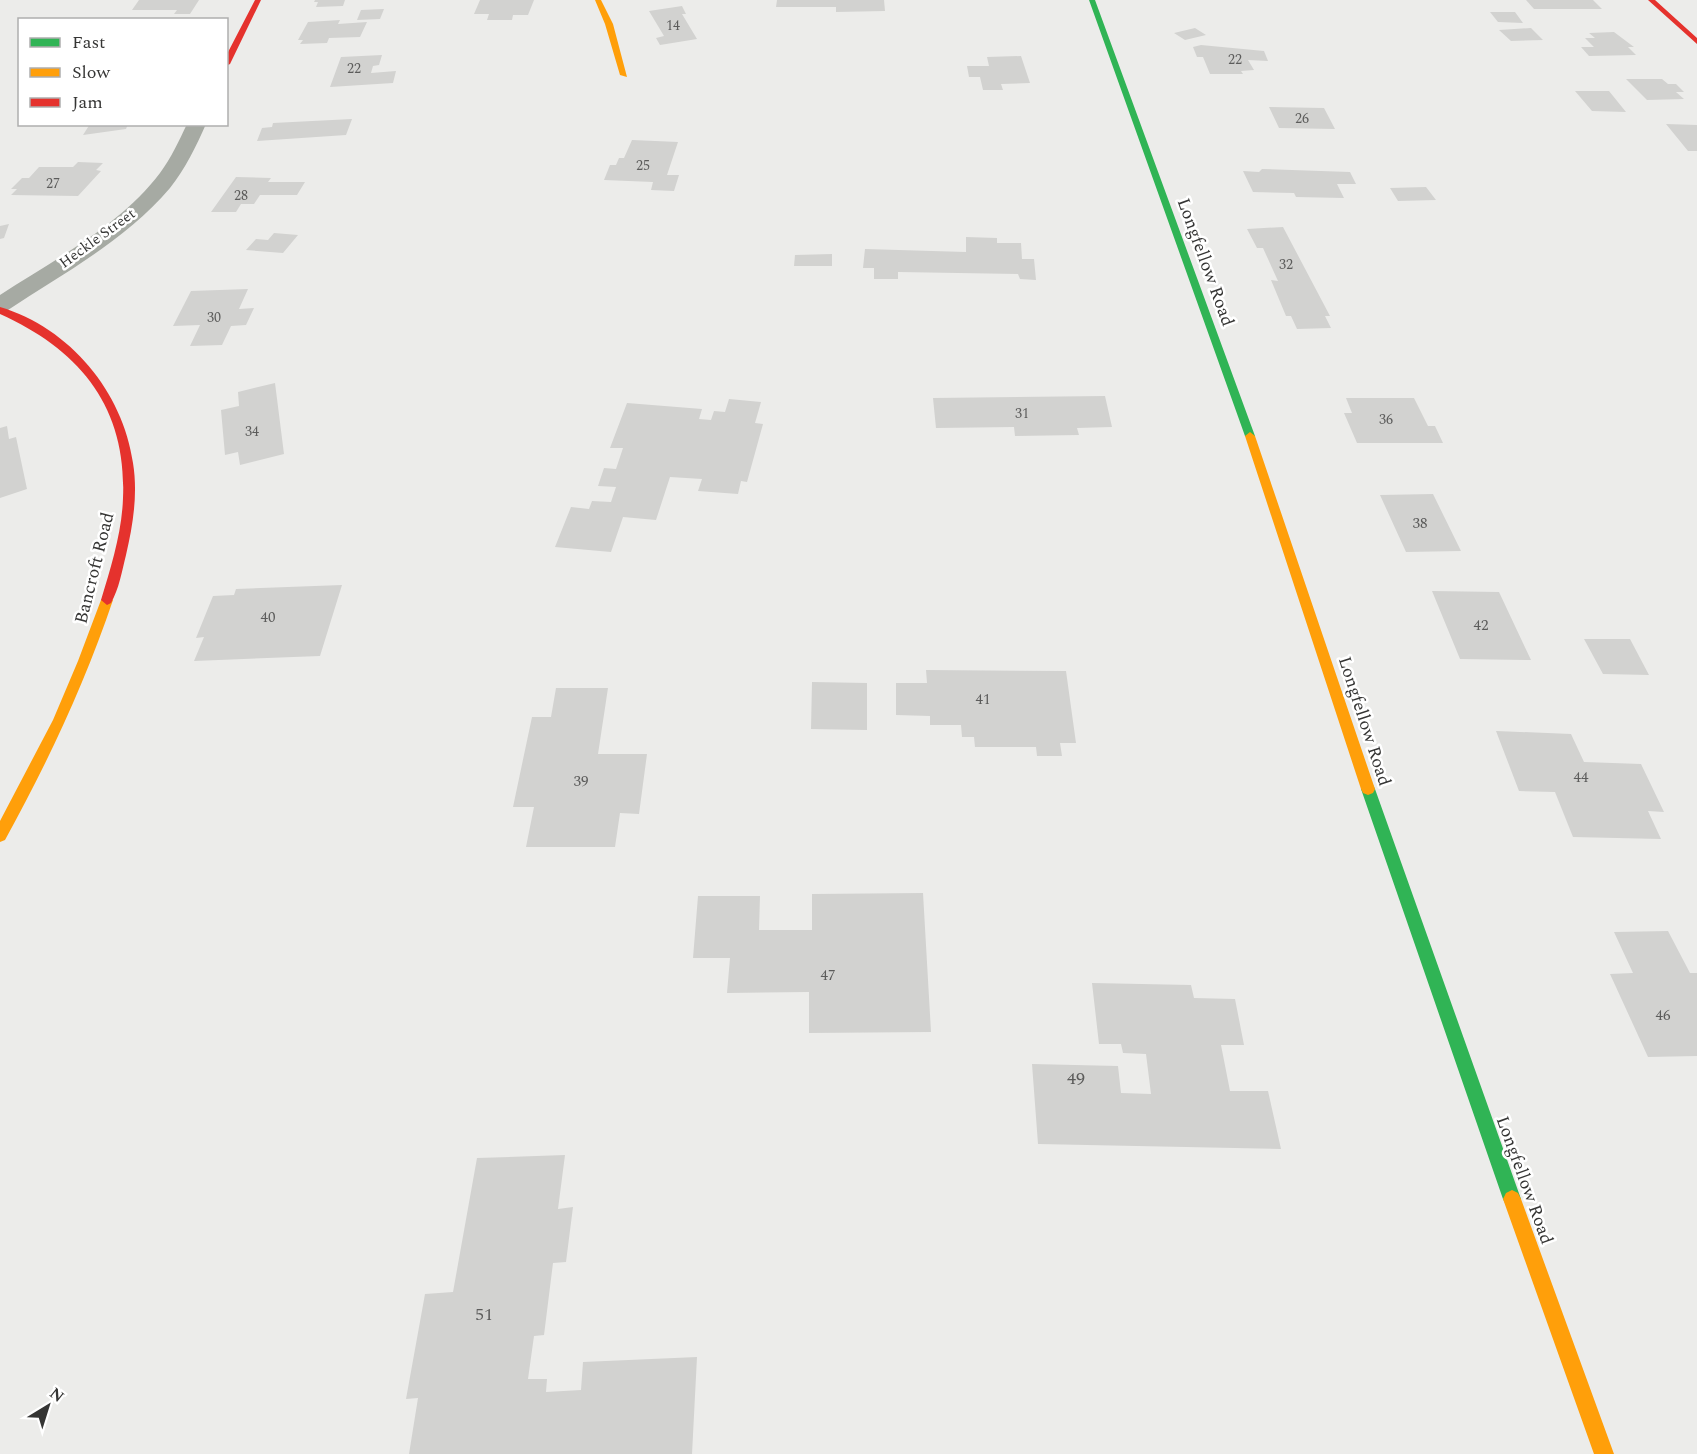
<svg xmlns="http://www.w3.org/2000/svg" width="1697" height="1454" font-family="Spectral,serif">
<style>
.building{fill:#d2d2d0}
.lines{fill:none;stroke-linecap:round;stroke-linejoin:round}
.street{fill:#a6aaa3;fill-rule:evenodd}
.fast{fill:#30b455;fill-rule:evenodd}
.slow{fill:#ff9f0a;fill-rule:evenodd}
.jam{fill:#e5322d;fill-rule:evenodd}
.labels{text-anchor:middle;stroke-width:5;stroke-linejoin:round;paint-order:stroke}
.far-number-label{font-size:14px;fill:#5c5c5b}
.far-street-label{font-size:15px;fill:#353534;stroke:#fff}
.number-label{font-size:15px;fill:#5c5c5b}
.street-label{font-size:18px;fill:#353534;stroke:#fff}
.near-number-label{font-size:18px;fill:#5c5c5b}
</style>
<rect width="100%" height="100%" fill="#ececea"/>
<path class="building" d="M139,0h60l-9,14h-16l3,-4h-45z
M315,0h30l-2,6 -27,1 2,-5h-4z
M480,0h54l-6,15h-15l-1,5h-25l2,-6h-15z
M777,0h107l1,11 -49,1v-5h-60z
M1526,0h67l9,9h-68z
M682,6l4,8h-4l15,25 -37,6 -4,-7 8,-2 -15,-25z
M384,9l-4,10 -23,1 4,-10z
M1490,12h25l8,11 -25,-1z
M340,20l-2,4 29,-2 -7,15 -31,1 -2,5 -27,1 3,-4h-5l10,-18z
M1195,28l11,7 -21,5 -11,-7z
M1531,28l12,12 -32,1 -12,-11z
M1614,32l20,15h-6l8,8 -47,1 -8,-9h13l-9,-9h10l-6,-5z
M1201,45l63,6 4,10 -20,-1 6,10 -13,1 2,3h-33l-7,-17h-6l-4,-10z
M382,55l-3,10 -6,1 -2,7 25,-2 -3,12 -63,4 11,-30z
M1021,56l9,27 -29,1 2,6h-20l-3,-13h-11l-2,-11h22l-2,-9z
M1626,79h36l6,5h8l8,8h-8l8,7 -37,1z
M1575,91h34l17,21 -34,-1z
M1269,107l55,1 11,21 -56,-1z
M352,119l-6,16 -89,6 5,-13 10,-1 1,-4z
M90,124h38l-2,5 -43,6z
M1666,124l31,1v26h-9z
M632,140l46,2 -11,33h12l-5,16 -23,-1 2,-8 -49,-2 6,-15h6l3,-7h5z
M78,162l25,1 -7,7 5,1 -23,25 -67,-1 6,-6h-6l11,-11h7l10,-11h34z
M1262,169l88,3 6,12h-19l7,14 -48,-1 -2,-4 -41,-1 -10,-21 16,1z
M236,177l35,1 -3,4h37l-8,13h-37l-6,9h-13l-5,8h-25z
M1426,187l10,13 -38,1 -8,-13z
M9,224l-5,14 -4,1v-13z
M1283,227l47,89h-5l6,12 -34,1 -6,-13h-5l-15,-36 7,1 -15,-33h-6l-10,-19z
M274,233l24,2 -15,18 -37,-3 10,-11 12,1z
M966,237l31,1v5h24l1,16h12l2,21 -16,-1 -2,-5 -120,-2v7h-24v-11h-11l2,-19 101,3z
M832,254v12h-38l1,-11z
M248,289l-9,20 15,-1 -8,17 -15,1 -9,19 -32,1 10,-21 -27,1 18,-35z
M275,383l9,71 -44,11 -2,-13 -13,3 -4,-45 18,-4 -1,-14z
M1105,396l7,31 -35,1 2,7 -64,1 -1,-9 -78,1 -3,-30z
M1346,398h68l14,28h7l8,17h-86l-13,-30h8z
M729,399l32,3 -6,21 8,1 -16,58 -6,-1 -3,13 -40,-3 4,-12 -32,-2 -14,43 -33,-3 -12,35 -56,-5 16,-40 18,2 3,-8 19,1 5,-15 -18,-1 6,-18 12,1 7,-21h-13l17,-45 75,6 -3,10 12,1 3,-9 11,1z
M7,426l2,13 7,-2 11,52 -27,9v-70z
M1433,494l28,57 -55,1 -26,-57z
M342,585l-22,71 -126,5 10,-24 -8,1 17,-42 21,-1 2,-6z
M1432,591l67,1 32,68 -71,-1z
M1584,639h46l19,36 -46,-1z
M926,670l140,1 10,72h-16l2,13h-25l-1,-9h-61l-1,-10h-12l-1,-12h-31v-9l-34,-1v-32h31z
M812,682l55,1v47l-56,-1z
M556,688h52l-10,66h49l-8,60 -19,-1 -5,34h-89l8,-40h-21l19,-90h19z
M1496,731l75,3 13,28 57,2 23,48 -16,-1 13,28 -88,-2 -18,-45 -36,-1z
M923,893l8,139 -122,1v-41l-82,1 3,-35h-37l5,-62h62l-1,34h53v-36z
M1668,931l22,42h7v83l-49,1 -38,-83 23,-1 -19,-41z
M1092,983l99,2 3,13 41,1 9,46h-23l9,46h38l13,58 -243,-5 -6,-80 86,2 3,27 30,1 -5,-40 -23,-1 -2,-9h-22z
M565,1155l-7,54 15,-2 -7,55 -13,1 -9,72 -10,1 -6,43h19l-1,13 35,-2 2,-28 114,-5 -5,97h-283l9,-56 -12,1 19,-105 28,-2 24,-134z"/>
<g class="lines">
<path class="street" d="M187,124h19c-10,23 -21,45 -36,64 -44,52 -106,85 -162,122l-8,2v-17c55,-36 120,-69 160,-122 11,-15 19,-32 27,-49z"/>
<path class="fast" d="M1089,0h6l160,436 -1,3 -4,1 -5,-4z
M1368,783l5,2 2,4 146,410 -3,6 -6,3 -6,-3 -3,-6 -142,-410 2,-4z"/>
<path class="slow" d="M595,0h6l12,24 14,53 -7,-2 -15,-51z
M1250,432l5,4 120,353 -2,4 -5,2 -5,-2 -2,-4 -116,-353z
M107,595l6,5c-28,83 -65,162 -108,240l-5,2v-21l53,-101 25,-59 23,-61z
M1512,1190l6,3 3,6 93,255h-20l-91,-255 3,-6z"/>
<path class="jam" d="M255,0h6l-31,64 -4,2v-10z
M1648,0h7l42,38v6z
M0,307c70,21 123,85 133,156 5,31 0,62 -7,92 -4,16 -7,34 -15,48l-4,2 -6,-5c10,-33 21,-68 22,-102 4,-91 -43,-148 -123,-184z"/>
</g>
<g class="labels">
<g class="far-number-label">
<text x="673" y="30">14</text>
<text x="1235" y="64">22</text>
<text x="354" y="73">22</text>
<text x="1302" y="123">26</text>
<text x="643" y="170">25</text>
<text x="53" y="188">27</text>
<text x="241" y="200">28</text>
<text x="1286" y="269">32</text>
<text x="214" y="322">30</text>
<text x="1022" y="418">31</text>
<text x="1386" y="424">36</text>
<text x="252" y="436">34</text>
</g>
<g class="far-street-label">
<text transform="translate(97 238) rotate(-36)" y="5">Heckle Street</text>
</g>
<g class="number-label">
<text x="1420" y="528">38</text>
<text x="268" y="622">40</text>
<text x="1481" y="630">42</text>
<text x="983" y="704">41</text>
<text x="1581" y="782">44</text>
<text x="581" y="786">39</text>
<text x="828" y="980">47</text>
<text x="1663" y="1020">46</text>
</g>
<g class="street-label">
<text transform="translate(1206 262) rotate(70)" y="6">Longfellow Road</text>
<text transform="translate(94 568) rotate(-76)" y="6">Bancroft Road</text>
<text transform="translate(1365 721) rotate(72)" y="6">Longfellow Road</text>
<text transform="translate(1525 1180) rotate(70)" y="6">Longfellow Road</text>
</g>
<g class="near-number-label">
<text x="1076" y="1084">49</text>
<text x="484" y="1320">51</text>
</g>
</g>
<rect x="18" y="18" width="210" height="108" fill="#ffffff" stroke="#aeaeae" stroke-width="1.5"/>
<rect x="30" y="38" width="30" height="9" fill="#30b455" stroke="#aeaeae" stroke-width="1.5"/>
<text x="72" y="48" font-size="18" fill="#353534">Fast</text>
<rect x="30" y="68" width="30" height="9" fill="#ff9f0a" stroke="#aeaeae" stroke-width="1.5"/>
<text x="72" y="78" font-size="18" fill="#353534">Slow</text>
<rect x="30" y="98" width="30" height="9" fill="#e5322d" stroke="#aeaeae" stroke-width="1.5"/>
<text x="72" y="108" font-size="18" fill="#353534">Jam</text>
<g transform="translate(48 1406) rotate(38)" stroke="#ffffff" stroke-width="4.5" paint-order="stroke">
<path d="M0-4.5L10 22L0 15L-10 22Z" fill="#353534"/>
<text y="-9" font-size="16" font-weight="bold" text-anchor="middle" fill="#353534">N</text>
</g>
</svg>
